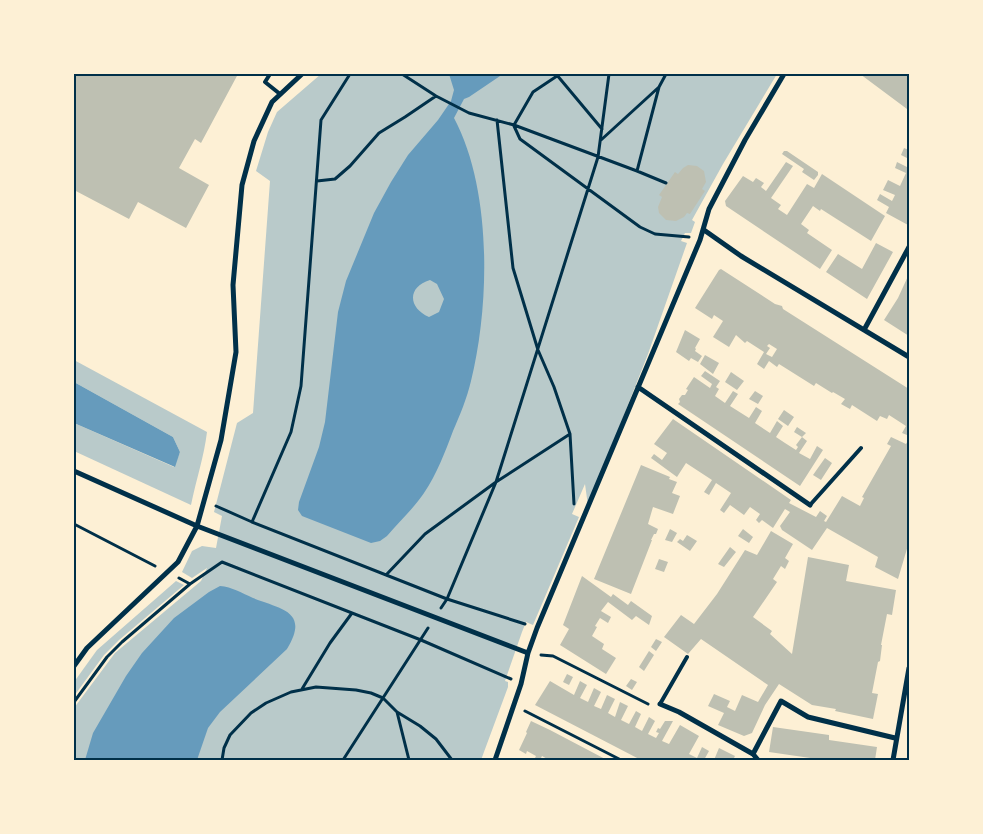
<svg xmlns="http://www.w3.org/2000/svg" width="983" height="834" font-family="'IBM Plex Serif',serif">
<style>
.green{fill:#b9caca}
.water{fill:#669bbc;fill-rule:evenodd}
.building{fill:#bec0b2;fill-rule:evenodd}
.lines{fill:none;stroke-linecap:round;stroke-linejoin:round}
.path{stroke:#003049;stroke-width:3}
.service{stroke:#003049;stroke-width:4}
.minor{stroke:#003049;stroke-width:5}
.neatline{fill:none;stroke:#003049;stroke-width:2}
</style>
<rect width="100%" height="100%" fill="#fdf0d5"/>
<path class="green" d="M321,74h456l-54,90 -31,56 3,2 -4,11h-6l-4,8 6,2 -39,111 -60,152 -3,-22 -13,30 7,3 -46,108 -7,-3 -4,10 -17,49 3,1v5l-27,73h-407v-52l41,-55 86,-72 6,-13 -15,10 -10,-6 10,-21 10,-5 14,2 6,-32 -8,-4 23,-89 16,-10 17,-232 -14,-10 12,-39 9,-20z
M74,360l133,72c-3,25 -11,48 -16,73l-117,-54v-28l100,44 6,-15 -7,-15 -99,-55z
M176,581l8,4 -65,55 -15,15 -30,41v-14l23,-32z"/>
<path class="water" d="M449,74h54l-34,23 -5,2 -10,19c38,71 36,186 17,263 -4,17 -11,34 -18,50 -8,21 -16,43 -29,62 -10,15 -25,29 -37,43l-7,5 -9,2 -69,-27 -4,-6 1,-8 20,-55 6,-25 13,-110 8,-31 28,-68 17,-31 17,-27 30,-35 13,-19 3,-11zM430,280l7,4 7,15 -5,13 -10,5c-21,-9 -22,-30 1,-37z
M74,382l99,55 7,15 -5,15 -101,-44z
M220,586c12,1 22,7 33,12 28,11 57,13 34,51l-67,63 -12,16 -11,32h-112l8,-27 33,-57 16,-23 32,-35 35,-26z"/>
<path class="building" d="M74,74h164l-37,69 -6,-4 -16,29 30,17 -23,43 -48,-26 -9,17 -55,-29z
M860,74h49v32l-2,3z
M904,148l5,2v9l-8,-4z
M784,151h3l31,21v3l-4,5 -12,-8 2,-3 -22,-15z
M786,162l7,4 -22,32 10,7 -3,4 9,6 20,-31 7,4 8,-14 63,42 -14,25 -50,-32 -1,2 -7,-5 -12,18 8,6 -2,3 25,17 -12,19 -94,-63 -1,-5 18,-25 10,6 3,-4 8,5 -3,4 5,4z
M897,162l12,6v54l-1,3 -22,-12 3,-6 -12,-7 3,-6 12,7 3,-6 -12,-5 5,-10 12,6 6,-13 -11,-5z
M688,165l9,1 7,5 2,11 -4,7 3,2 -15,23 -3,-1 -3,4 -8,4 -10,-1 -7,-7 -1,-6 4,-10 -3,-2 16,-23 3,2 5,-6z
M876,243l17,9 -26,47 -41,-27 12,-18 24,15z
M721,269l54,35 7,2 1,3 126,80v43l-2,3 -5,-2 4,-7 -17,-11 -2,4 -7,-3 -3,5 -25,-16 -2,4 -9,-5 4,-5 -12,-7 -1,1 -16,-10 -2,3 -35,-22 -2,3 -8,-6 -5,8 -7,-5 7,-12 -17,-11 -2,2 -9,-8 -7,12 -16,-10 10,-16 -9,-6 -2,4 -17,-11 24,-38zM769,344l8,5 -5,8 -6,-3 4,-6 -3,-2z
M909,274v62l-25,-16 14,-22z
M685,330l15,9 -5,9 1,1 -1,2 7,5 -4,6 -7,-4 -2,3 -13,-9z
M705,355l14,8 -6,11 -13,-10z
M705,371l15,10 -4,6 3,2 -4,7 10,7 8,-12 5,3 -8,12 19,12 7,-11 6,4 -7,12 15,10 7,-12 6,5 -7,11 9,6 11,7 2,-3 -2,-2 6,-8 5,4 -8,12 11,6 7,-13 6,4 -23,36 -122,-82 2,-2 -1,-3 3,-4h3l3,-5 -2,-1 8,-12 16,11 2,-4 -11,-8z
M731,372l13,9 -7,9 -12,-8z
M755,391l8,5 -5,8 -9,-5z
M784,410l10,7 -6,9 -10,-7z
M673,419l118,81 -2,3 27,14 4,-6 7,5 -3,5 2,1 16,-26 18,10 4,-8 -2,-1 29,-51 -4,-2 4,-7 15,7 3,-5 -1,95 1,8 -11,37 -23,-12 3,-10 -51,-29 -15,22 -30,-20 -2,-4 10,-14 -5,-3 -12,19 -11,-8 -3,3 -3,-3 4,-6 -10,-7 -6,8 -14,-10 -6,8 -4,-3 11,-17 -15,-10 -7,12 -5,-3 8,-12 -26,-17 -9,14 -26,-19 3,-4 8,6 5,-7 -13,-9z
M797,427l9,6 -4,4 -8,-5z
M825,458l7,5 -11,17 -8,-5z
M641,465l29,12 -1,2 8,3 -5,11 8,3 -7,18 -20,-7 -5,17 10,5 -2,5h-2l-3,6h1l-21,54 -37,-15z
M670,529l7,4 -5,9 -7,-2z
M743,529l10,8 -4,6 -11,-7z
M771,531l22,13 -8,14 4,3 -4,8 -4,-3 -8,13 4,3 -24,35 19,14 -2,3 22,20 16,-97 41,8 -3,16 50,9 -4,25 -5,-1 -6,31h1l-2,16 -2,1 -6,31 6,1 -5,25 -38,-8 1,-2 -24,-4 -33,-21 -14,21 -13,28 -8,3 -26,-11 6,-12 -16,-7 6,-12 16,7 -3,6 8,4 7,-16 16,7 10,-17 -67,-46 -13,15 -24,-17 17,-22 13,9 23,-30 28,-44 12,5z
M687,535l10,6 -7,10 -13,-9 3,-3 3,2z
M730,547l6,5 -12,15 -6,-3z
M659,559l9,3 -4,10 -9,-3z
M582,576l29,21 2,-3 15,11 3,-4 21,15 -3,9 -13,-9 -4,4 -24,-18 -7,9 10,6 -3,6 -8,-5 -5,8 2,1 -5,9 12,8 -2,5 14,9 -10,16 -46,-29 9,-16 -6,-4z
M656,639l6,3 -6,9 -5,-4z
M649,651l5,4 -10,16 -5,-4z
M567,674l6,3 -4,8 -6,-3z
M631,679l6,3 -5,8 -6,-4z
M550,681l24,14 6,-14 7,4 -7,13 8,4 6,-14 7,4 -7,14 7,3 6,-14 8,4 -7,14 7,4 5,-15 8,4 -7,14 8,4 7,-13 5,3 -6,13 7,4 7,-14 6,4 -7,13 8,4 3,-5 -3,-1 2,-4 2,1 5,-8h8l-11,20 7,3 11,-19 19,11 -10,18 8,4 5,-11 7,4 -5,9h-63l-106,-55z
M531,721l19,9 57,30h-58l-7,-4 -2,4h-6l2,-4 -9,-5 -1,3 -7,-4 8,-17 -1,-1z
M773,727l56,8v5l48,7 -2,13h-51l-55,-8z
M719,748l16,8 -2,4 -12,-1v1h-7z"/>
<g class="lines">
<path class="path" d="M402,74l34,22 33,17 45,12 123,46 29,12
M556,74l46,55
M497,120l16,148 25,82 16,37 16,47 4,70
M514,125l19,-33 24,-16
M514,126l6,13 120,88 15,7 34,3
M601,140l58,-53
M637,171l22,-84 7,-13
M317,181l18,-2 15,-13 29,-33 26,-16 31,-21
M216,506l36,16 195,77 78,25
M252,522l39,-90 10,-46 20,-266 29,-46
M74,524l81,42
M386,575l39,-41 71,-52 74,-48
M179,578l11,6
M441,608l6,-9 49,-117 102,-325 11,-83
M541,655l12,1 95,48
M302,689l28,-46 22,-30
M74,702l33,-45 15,-15 68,-58 32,-22 199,78 90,39
M525,711l96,49
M397,712l23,14 16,13 16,21
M222,760l2,-12 6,-13 21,-22 15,-10 25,-11 25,-5 40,3 15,3 12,5 14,14 12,48
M343,760l85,-132"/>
<path class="service" d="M270,74l-5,8 15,12
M810,505l51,-57
M660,704l27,-47"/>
<path class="minor" d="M704,230l37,26 168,101
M864,330l45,-83
M638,387l172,118
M74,471l123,55 331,127
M74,666l13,-18 91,-86 19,-36 24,-86 15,-88 -3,-67 9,-100 12,-44 18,-39 30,-28
M660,704l19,8 74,42 5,6
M753,754l28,-53 27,16 87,21
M495,760l26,-76 7,-31 9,-25 163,-388 9,-31 36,-69 39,-66
M893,760l16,-92"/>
</g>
<rect width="983" height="834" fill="none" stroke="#fdf0d5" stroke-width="150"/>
<rect x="75" y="75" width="833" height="684" class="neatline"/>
</svg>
